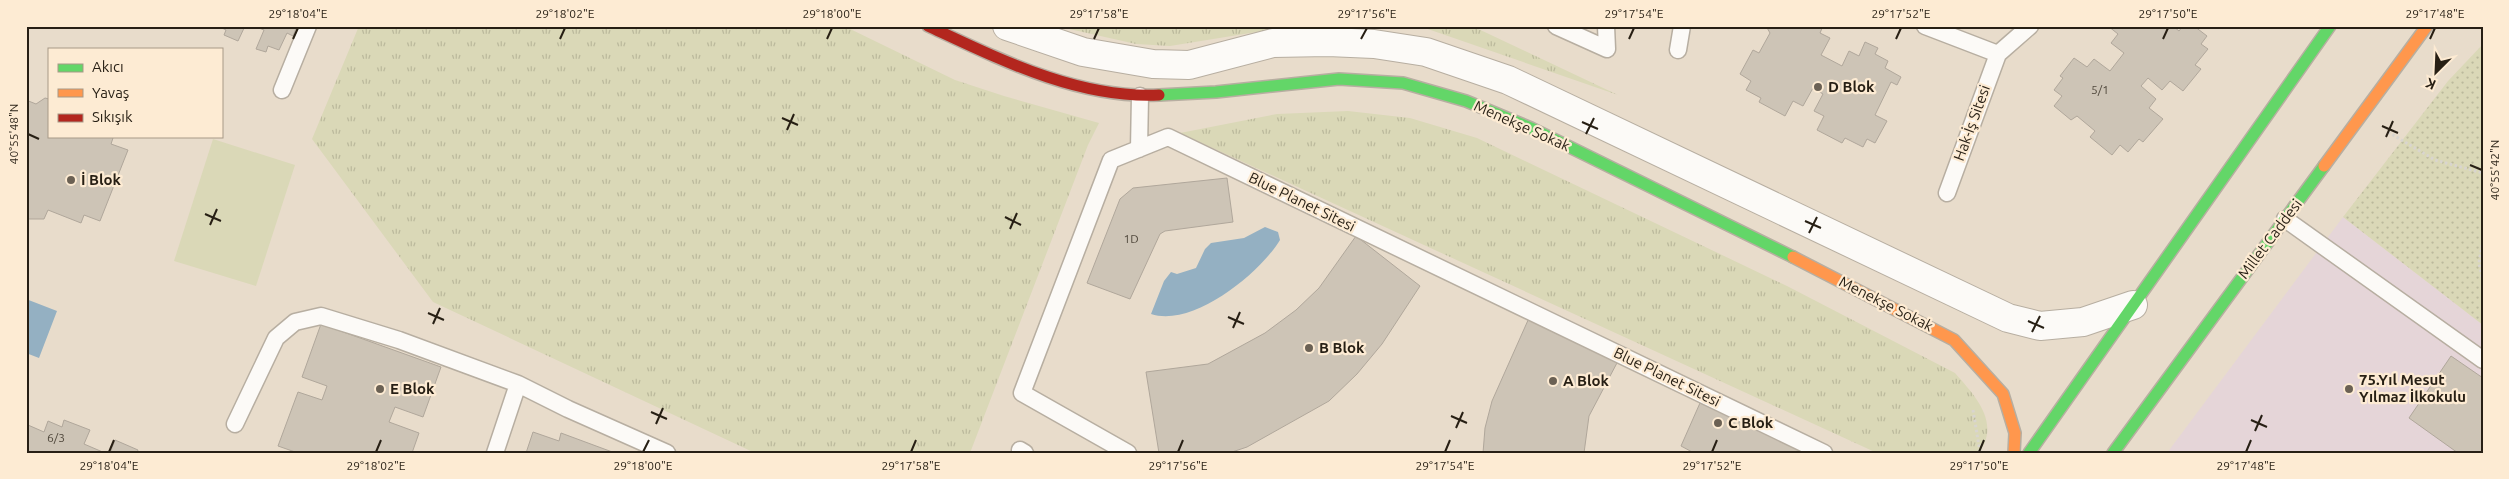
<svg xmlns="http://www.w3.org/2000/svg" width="2509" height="479" font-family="Ubuntu,sans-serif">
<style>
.education{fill:#e5d5d8}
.grass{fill:url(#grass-tufts)}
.park{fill:url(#park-dots)}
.pitch{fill:#dad8b7}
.water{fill:#94b0c2}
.building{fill:#cdc4b6;stroke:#b0a79b}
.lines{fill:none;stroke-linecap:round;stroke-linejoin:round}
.lane-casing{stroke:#b7aea1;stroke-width:19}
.street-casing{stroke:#b7aea1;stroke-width:30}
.fast-casing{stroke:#b7aea1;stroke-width:14}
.slow-casing{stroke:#b7aea1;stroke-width:14}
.jam-casing{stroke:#b7aea1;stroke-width:14}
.path{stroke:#d9d5cf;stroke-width:3;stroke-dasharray:2.5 2.5;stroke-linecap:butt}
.lane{stroke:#fcfaf7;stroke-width:16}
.street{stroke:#fcfaf7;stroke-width:28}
.fast{stroke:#63d668;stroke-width:11}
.slow{stroke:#ff974d;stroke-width:11}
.jam{stroke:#b3261e;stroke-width:11}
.ticks{fill:none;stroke:#271f14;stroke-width:2}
.poi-dot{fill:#6b6154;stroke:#fdebd3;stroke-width:2}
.labels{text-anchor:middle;stroke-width:4.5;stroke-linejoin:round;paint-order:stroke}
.number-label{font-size:12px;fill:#51493d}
.poi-label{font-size:15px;font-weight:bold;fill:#271f14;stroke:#fdebd3;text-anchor:start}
.street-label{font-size:15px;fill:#271f14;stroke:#fdebd3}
.neatline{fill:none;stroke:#271f14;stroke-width:2}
.ticks-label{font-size:12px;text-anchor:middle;fill:#271f14}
</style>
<defs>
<pattern id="grass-tufts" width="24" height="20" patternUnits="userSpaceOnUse" patternTransform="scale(1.25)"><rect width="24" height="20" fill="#dad8b7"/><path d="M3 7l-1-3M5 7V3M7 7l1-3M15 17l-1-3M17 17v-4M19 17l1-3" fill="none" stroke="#bbb99c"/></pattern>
<pattern id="park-dots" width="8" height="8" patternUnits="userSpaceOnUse" patternTransform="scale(1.25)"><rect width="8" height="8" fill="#dad8b7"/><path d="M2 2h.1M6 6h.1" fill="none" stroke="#bbb99c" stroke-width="1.8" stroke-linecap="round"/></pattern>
</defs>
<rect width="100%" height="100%" fill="#e8dccb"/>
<path class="education" d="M2343,217l140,108v128h-316z"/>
<path class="grass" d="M359,26h485l111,54 49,16 95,27 -11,22 -118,308h-215l-322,-151 -121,-163z
M1056,26h238l-124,20 -34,-2z
M1419,26h53l146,69z
M1348,111l62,7 67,20 310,148 168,87c20,23 46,49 24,80h-102l-697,-320 97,-19z"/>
<path class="park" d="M2483,44v281l-140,-108 105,-136z"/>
<path class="pitch" d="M213,139l82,26 -39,121 -82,-25z"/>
<path class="water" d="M1265,227l13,5 2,8c-20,33 -87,88 -129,74l13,-33 7,-9 6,2 19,-6 9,-19 6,-6 33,-5z
M26,299l31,12 -18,47 -13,-5z"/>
<path class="building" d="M218,26h27l-7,15 -14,-6 2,-5z
M254,26h43l-4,10 -6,-3 -8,17 -11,-4 -2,6 -10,-3 8,-19z
M1766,26h57l-3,7 10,5 -9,17 21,11 7,-15 10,5 6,-14 13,6 -3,6 13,7 -3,7 16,9 -4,8 -6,-3 -16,33 12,6 -12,22 -8,-4 -4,8 -18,-9 -3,5 -25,-13 7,-14 -10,-5 9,-17 -10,-6 -10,18 -10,-5 -8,15 -26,-14 2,-4 -15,-8 5,-9 -11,-7 13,-24 6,3 11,-20z
M2108,26h65l6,5 4,-5h11l13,10 -6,8 7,5 -13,16 6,4 -18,22 -13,-10 -8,9 -14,-12 -7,8 15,13 -7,9 14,11 -20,23 -4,-3 -11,13 -8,-7 -8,10 -22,-18 5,-6 -18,-15 -6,4 -17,-14 8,-10 -8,-6 9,-12 -3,-2 14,-18 13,9 7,-8 16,12 14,-18 -13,-10 7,-9z
M45,98l4,1v37h61l3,2 -2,6 17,6 -28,71 -16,-6 -3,8 -33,-13 -4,9h-18v-119l10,4z
M1227,178l6,44 -68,9 -5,3 -30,65 -43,-16 33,-84 13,-11z
M1356,236l64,50 -38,58 -25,30 -28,27 -82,46 -18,6h-70l-13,-81 62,-8 57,-31 31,-23 23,-22z
M1529,318l89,43 -29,55 -5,37h-101l2,-25 7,-27z
M321,324l120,43 -18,50 -28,-10 -6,15 30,11 -7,20h-114l-20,-7 20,-54 24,8 5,-14 -25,-9z
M2451,356l32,22v75h-25l-49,-35z
M1700,403l90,40 13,10h-109l-13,-7z
M64,420l26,10 -6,14 21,9h-79l2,-28 16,7 4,-11 14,6z
M533,432l26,9 2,-8 54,20h-89z
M115,440l23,10 -1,3h-27z"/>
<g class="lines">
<g class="lane-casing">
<path id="lane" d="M1556,26l51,23 -1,-23
M1925,26l73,28 32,-28
M1678,50l4,-24
M282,90l26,-64
M1139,149l1,-53
M1947,193l51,-139
M2285,219l198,141
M235,424l41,-86 19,-16 26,-6 78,24 119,44 50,25 99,44
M1020,450l5,3
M495,453l23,-69
M1128,453l-106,-60 89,-233 57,-23 656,316"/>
</g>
<g class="street-casing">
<path id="street" d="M1007,26l76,26 70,12 36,1 84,-22 55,-1 46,2 52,8 82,28 500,238 32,8 43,-4 50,-17"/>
</g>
<g class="fast-casing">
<path id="fast" d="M1159,95l57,-3 123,-13 64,4 63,18 65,27 262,129
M2029,453l301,-427
M2113,453l211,-287"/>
</g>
<g class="slow-casing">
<path id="slow" d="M2324,166l103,-140
M1793,257l161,83 49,54 12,39 -1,20"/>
</g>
<g class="jam-casing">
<path id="jam" d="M928,26c71,33 150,73 231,69"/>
</g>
<path class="path" d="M2388,132l47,28 48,13
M2483,240l-4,23 4,19
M1973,410l7,42"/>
<use href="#lane" class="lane"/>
<use href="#street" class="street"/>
<use href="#fast" class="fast"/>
<use href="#slow" class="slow"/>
<use href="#jam" class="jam"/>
</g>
<path class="ticks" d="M293,39l5,-11M560,39l5,-11M827,39l5,-11M1094,39l5,-11M1361,39l6,-11M1629,39l5,-11M1896,39l5,-11M2163,39l5,-11M2430,39l5,-11M782,118l16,7M1582,122l16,7M2382,126l16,7M787,130l7,-16M28,134l11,5M1586,134l8,-16M2386,137l7,-16M2470,165l12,5M205,214l16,7M1005,217l16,8M1805,221l16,7M210,225l7,-16M1010,229l7,-16M1809,233l8,-16M428,313l16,7M1228,317l16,7M2028,321l16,7M433,324l7,-16M1233,328l7,-16M2032,332l8,-16M651,412l16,7M1451,416l16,7M2251,420l16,7M656,424l7,-16M1456,428l7,-16M2255,431l7,-16M109,452l5,-12M376,452l5,-12M643,452l6,-12M911,452l5,-12M1178,452l5,-12M1445,452l5,-12M1712,452l5,-12M1979,452l5,-12M2246,452l5,-12"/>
<g class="poi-dot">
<circle cx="1818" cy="87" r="5"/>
<circle cx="71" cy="180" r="5"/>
<circle cx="1309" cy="348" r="5"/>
<circle cx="1553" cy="381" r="5"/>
<circle cx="380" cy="389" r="5"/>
<circle cx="2349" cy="389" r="5"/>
<circle cx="1718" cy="423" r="5"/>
</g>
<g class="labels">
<g class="number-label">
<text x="2100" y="94">5/1</text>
<text x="1131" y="243">1D</text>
<text x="56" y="442">6/3</text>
</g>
<g class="poi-label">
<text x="1828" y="92">D Blok</text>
<text x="81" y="185">İ Blok</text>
<text x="1319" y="353">B Blok</text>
<text x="2359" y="385">75.Yıl Mesut<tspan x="2359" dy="17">Yılmaz İlkokulu</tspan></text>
<text x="1563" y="386">A Blok</text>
<text x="390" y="394">E Blok</text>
<text x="1728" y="428">C Blok</text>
</g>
<g class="street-label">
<text transform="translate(1972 123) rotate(-70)" y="5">Hak-İş Sitesi</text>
<text transform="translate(1522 126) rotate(24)" y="5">Menekşe Sokak</text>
<text transform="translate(1302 202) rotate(26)" y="5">Blue Planet Sitesi</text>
<text transform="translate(2270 239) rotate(-53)" y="5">Millet Caddesi</text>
<text transform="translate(1886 304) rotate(27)" y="5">Menekşe Sokak</text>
<text transform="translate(1667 377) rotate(26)" y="5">Blue Planet Sitesi</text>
</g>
</g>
<rect width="2509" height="479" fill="none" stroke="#fdebd3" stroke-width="55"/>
<rect x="48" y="48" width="175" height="90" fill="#fdebd3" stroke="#a79987"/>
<rect x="58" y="64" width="25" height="8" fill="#63d668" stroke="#a79987"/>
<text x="92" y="72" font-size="15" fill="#271f14">Akıcı</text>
<rect x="58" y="89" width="25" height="8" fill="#ff974d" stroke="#a79987"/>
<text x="92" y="98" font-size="15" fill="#271f14">Yavaş</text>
<rect x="58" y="114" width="25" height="8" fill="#b3261e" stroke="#a79987"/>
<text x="92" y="122" font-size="15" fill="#271f14">Sıkışık</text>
<g transform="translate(2436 72) rotate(204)" stroke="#fdebd3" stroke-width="4" paint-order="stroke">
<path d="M0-4L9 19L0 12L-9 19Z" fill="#271f14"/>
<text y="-8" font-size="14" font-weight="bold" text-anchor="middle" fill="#271f14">K</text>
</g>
<rect x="28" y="28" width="2454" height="424" class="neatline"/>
<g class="ticks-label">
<text x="298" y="18">29°18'04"E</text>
<text x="565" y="18">29°18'02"E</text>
<text x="832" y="18">29°18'00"E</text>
<text x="1099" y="18">29°17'58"E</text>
<text x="1367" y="18">29°17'56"E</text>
<text x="1634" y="18">29°17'54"E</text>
<text x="1901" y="18">29°17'52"E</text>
<text x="2168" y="18">29°17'50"E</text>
<text x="2435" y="18">29°17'48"E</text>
<text transform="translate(14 134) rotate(-90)" y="4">40°55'48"N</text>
<text transform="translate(2495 170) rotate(-90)" y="4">40°55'42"N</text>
<text x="109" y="470">29°18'04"E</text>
<text x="376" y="470">29°18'02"E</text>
<text x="643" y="470">29°18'00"E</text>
<text x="911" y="470">29°17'58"E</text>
<text x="1178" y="470">29°17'56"E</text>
<text x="1445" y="470">29°17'54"E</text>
<text x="1712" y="470">29°17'52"E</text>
<text x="1979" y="470">29°17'50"E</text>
<text x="2246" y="470">29°17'48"E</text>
</g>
</svg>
